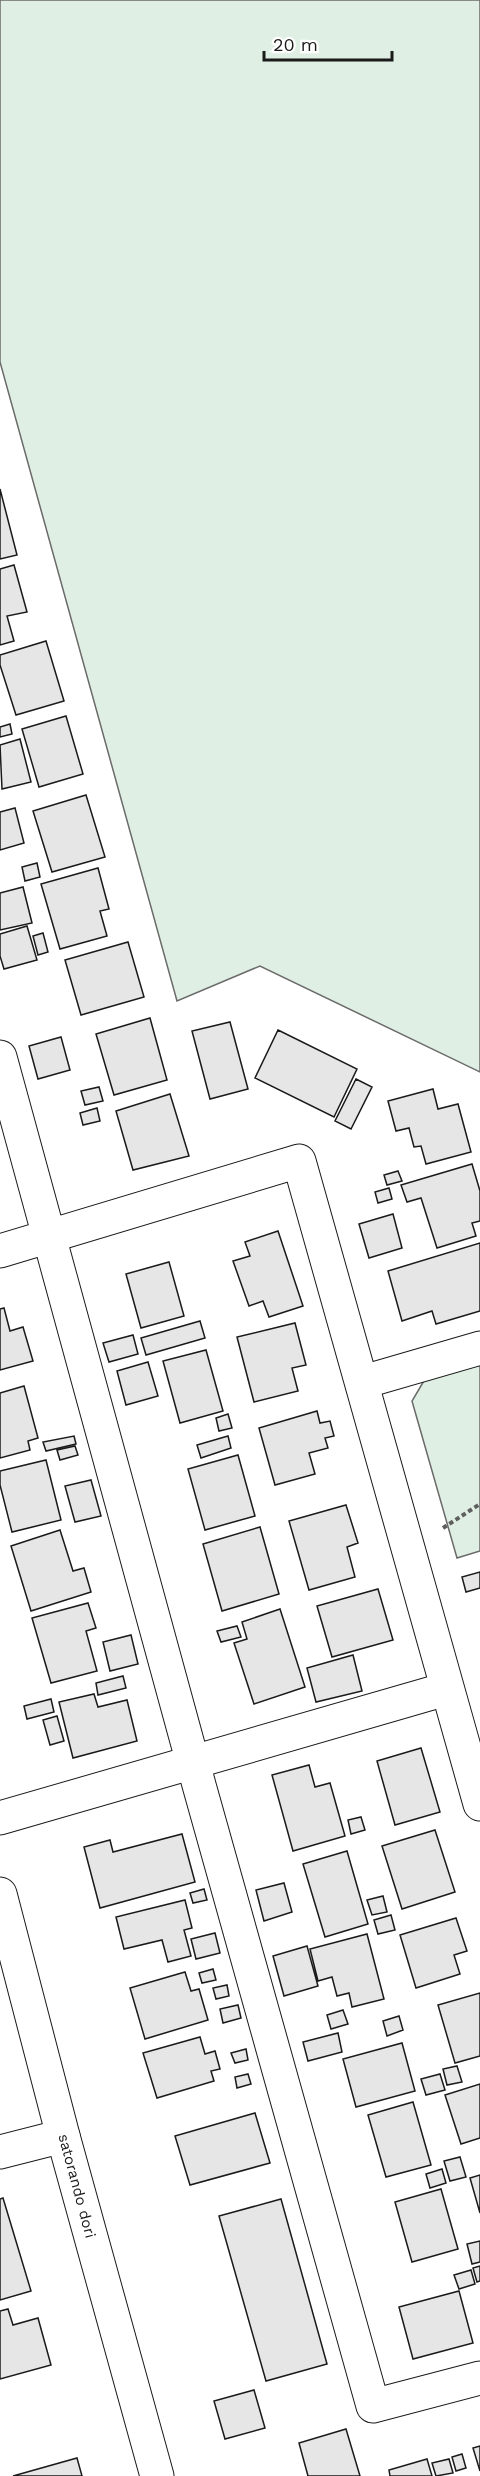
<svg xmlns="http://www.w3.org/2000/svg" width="480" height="2476" font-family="'Work Sans',sans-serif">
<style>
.green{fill:#e0efe3;stroke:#6a6a6a;stroke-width:1.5}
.building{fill:#e6e6e6;stroke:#1a1a1a;stroke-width:1.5}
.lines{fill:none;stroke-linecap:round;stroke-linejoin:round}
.street-casing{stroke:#1a1a1a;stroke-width:35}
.secondary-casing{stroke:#1a1a1a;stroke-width:35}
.path{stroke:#5f5f5f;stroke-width:4;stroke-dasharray:4.5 3;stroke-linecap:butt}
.street{stroke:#fff;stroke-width:33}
.secondary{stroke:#fff;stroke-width:33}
.labels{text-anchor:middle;stroke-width:4.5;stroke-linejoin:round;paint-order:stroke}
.street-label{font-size:15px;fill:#1a1a1a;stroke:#fff}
</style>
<rect width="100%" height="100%" fill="#fff"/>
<path class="green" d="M0,0h480v1072l-220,-106 -83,35 -177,-639z
M480,1365v186l-23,7 -45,-157 13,-22z"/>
<path class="building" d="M0,489l17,66 -17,4z
M14,565l13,47 -20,4 7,25 -14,4v-76z
M46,641l18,60 -48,14 -16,-50v-10z
M66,716l17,58 -44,13 -17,-58z
M10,724l2,10 -12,3v-10z
M20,739l11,43 -29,7 -2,-44z
M86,795l19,62 -53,15 -19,-61z
M15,808l9,35 -24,7v-38z
M37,863l3,14 -15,4 -3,-14z
M98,868l11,41 -9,2 7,25 -47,13 -19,-65z
M23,887l9,36 -32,7v-37z
M27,926l10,34 -33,9 -4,-13v-22z
M43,933l5,19 -10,3 -5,-19z
M128,942l16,55 -63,18 -16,-55z
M150,1018l17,62 -53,15 -18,-61z
M230,1022l18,67 -38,10 -18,-68z
M278,1030l79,39 -23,48 -79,-39z
M61,1037l9,33 -32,9 -9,-33z
M356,1079l16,8 -21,42 -16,-8z
M99,1087l4,14 -18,4 -4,-14z
M433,1089l5,20 20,-5 13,48 -45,12 -5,-18 -7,1 -5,-19 -13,3 -8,-30z
M170,1094l19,62 -56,14 -17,-59z
M97,1108l3,13 -17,4 -3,-12z
M472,1164l8,27v30l-8,2 4,13 -39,12 -16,-50 -14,4 -6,-17z
M398,1171l4,10 -15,4 -3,-10z
M389,1188l3,11 -14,4 -3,-11z
M393,1214l9,34 -33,10 -10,-34z
M278,1231l25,75 -34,11 -6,-16 -14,5 -16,-45 17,-5 -5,-14z
M480,1243v68l-44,13 -4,-13 -30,10 -14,-50z
M169,1262l15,54 -43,12 -15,-54z
M4,1308l6,23 13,-4 10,34 -33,9v-61z
M200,1321l5,17 -59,17 -5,-17z
M295,1323l11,42 -14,3 6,23 -44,11 -17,-65z
M133,1335l5,19 -29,8 -6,-19z
M206,1350l17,61 -43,12 -17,-62z
M148,1362l10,34 -32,9 -9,-34z
M24,1386l14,52 -10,3 2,9 -30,8v-65z
M317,1411l3,12 10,-2 4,15 -9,2 3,10 -19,5 6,21 -40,11 -16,-57z
M228,1414l4,14 -13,3 -3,-13z
M74,1436l2,8 -30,7 -3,-9z
M228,1436l3,12 -30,10 -4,-13z
M75,1446l3,9 -18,5 -3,-10z
M238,1455l17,61 -50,14 -17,-61z
M46,1460l15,60 -49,12 -12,-47v-14z
M91,1480l10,36 -26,6 -10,-36z
M346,1505l12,38 -11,4 8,30 -46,13 -20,-69z
M260,1527l19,67 -57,17 -19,-67z
M60,1530l13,41 11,-3 7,24 -60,19 -20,-65z
M480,1572v16l-14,4 -4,-15z
M378,1589l15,51 -61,17 -15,-51z
M88,1603l8,25 -10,3 11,40 -46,12 -19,-65z
M280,1609l25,78 -51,17 -20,-61 13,-4 -5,-17z
M237,1626l4,11 -20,5 -4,-11z
M131,1635l7,29 -28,7 -7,-29z
M353,1655l9,36 -46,11 -9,-34z
M123,1676l3,12 -28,7 -2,-12z
M94,1694l4,13 29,-7 10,41 -64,17 -14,-56z
M51,1699l3,13 -27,7 -3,-13z
M57,1716l7,25 -14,4 -7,-25z
M421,1748l19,64 -45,13 -18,-64z
M309,1765l6,22 15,-4 15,53 -52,15 -21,-76z
M361,1817l4,13 -14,4 -3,-14z
M435,1830l20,62 -53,17 -20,-63z
M182,1834l13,48 -95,26 -16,-61 26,-7 3,12z
M347,1851l21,73 -43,13 -22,-73z
M284,1883l8,29 -28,9 -8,-31z
M204,1889l3,11 -14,3 -3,-10z
M383,1896l4,16 -15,3 -5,-15z
M185,1900l7,28 -8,2 7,26 -23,6 -6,-22 -38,9 -8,-32z
M391,1915l4,15 -17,4 -4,-14z
M456,1918l11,33 -13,4 6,19 -44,14 -16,-53z
M215,1933l5,20 -24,6 -5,-20z
M367,1934l17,65 -32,8 -3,-14 -12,3 -5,-19 -14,4 -8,-32z
M307,1946l11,40 -34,10 -11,-40z
M213,1969l3,11 -14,3 -3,-10z
M185,1972l6,19 8,-2 9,31 -63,19 -15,-51z
M227,1985l2,11 -13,3 -3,-11z
M480,1993v63l-25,7 -17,-58z
M238,2005l3,13 -18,5 -3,-14z
M343,2010l5,14 -17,5 -4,-14z
M399,2016l4,14 -16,6 -4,-15z
M338,2033l4,19 -34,9 -5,-19z
M200,2037l5,17 10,-3 5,18 -9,2 3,10 -57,17 -14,-45z
M402,2043l13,48 -59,16 -13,-48z
M246,2049l2,11 -13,3 -4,-10z
M457,2066l5,16 -15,3 -4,-16z
M248,2074l3,10 -14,4 -2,-11z
M440,2074l5,16 -19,5 -5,-16z
M480,2084v54l-19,6 -16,-49z
M413,2102l18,63 -45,12 -18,-62z
M255,2113l15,50 -80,22 -15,-49z
M460,2157l6,20 -16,4 -6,-20z
M442,2169l4,14 -16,5 -4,-14z
M480,2175v38l-10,-35z
M441,2189l17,60 -46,13 -17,-60z
M3,2198l28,93 -31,9v-101z
M281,2199l46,165 -61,17 -47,-165z
M480,2241v21l-8,2 -5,-20z
M480,2266v15l-3,1 -4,-14z
M471,2270l4,14 -16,5 -5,-14z
M459,2291l14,52 -60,16 -14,-52z
M8,2309l5,16 25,-7 13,47 -51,14v-68z
M254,2390l11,38 -40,11 -11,-38z
M346,2429l14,47h-52l-9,-33z
M480,2446v25l-7,-23z
M462,2454l4,14 -10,3 -4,-14z
M77,2458l5,18h-69z
M427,2459l5,17h-42l-1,-6z
M449,2459l4,14 -17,3 -4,-13z"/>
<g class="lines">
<g class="street-casing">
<path id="street" d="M0,1057l199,728 174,621 107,-28
M0,1251l299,-90 181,643
M363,1382l117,-34
M0,1818l446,-129
M0,2152l63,-16"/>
</g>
<g class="secondary-casing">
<path id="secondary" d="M0,1894l63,242 94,340"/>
</g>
<path class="path" d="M443,1528l37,-24"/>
<use href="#street" class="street"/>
<use href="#secondary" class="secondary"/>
</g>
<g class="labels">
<g class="street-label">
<text transform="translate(77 2186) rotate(75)" y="5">satorando dori</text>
</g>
</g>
<path d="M264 51v9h128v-9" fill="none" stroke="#1a1a1a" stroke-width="3"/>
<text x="273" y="51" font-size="18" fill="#1a1a1a" stroke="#ffffff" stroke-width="4.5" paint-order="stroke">20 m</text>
</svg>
